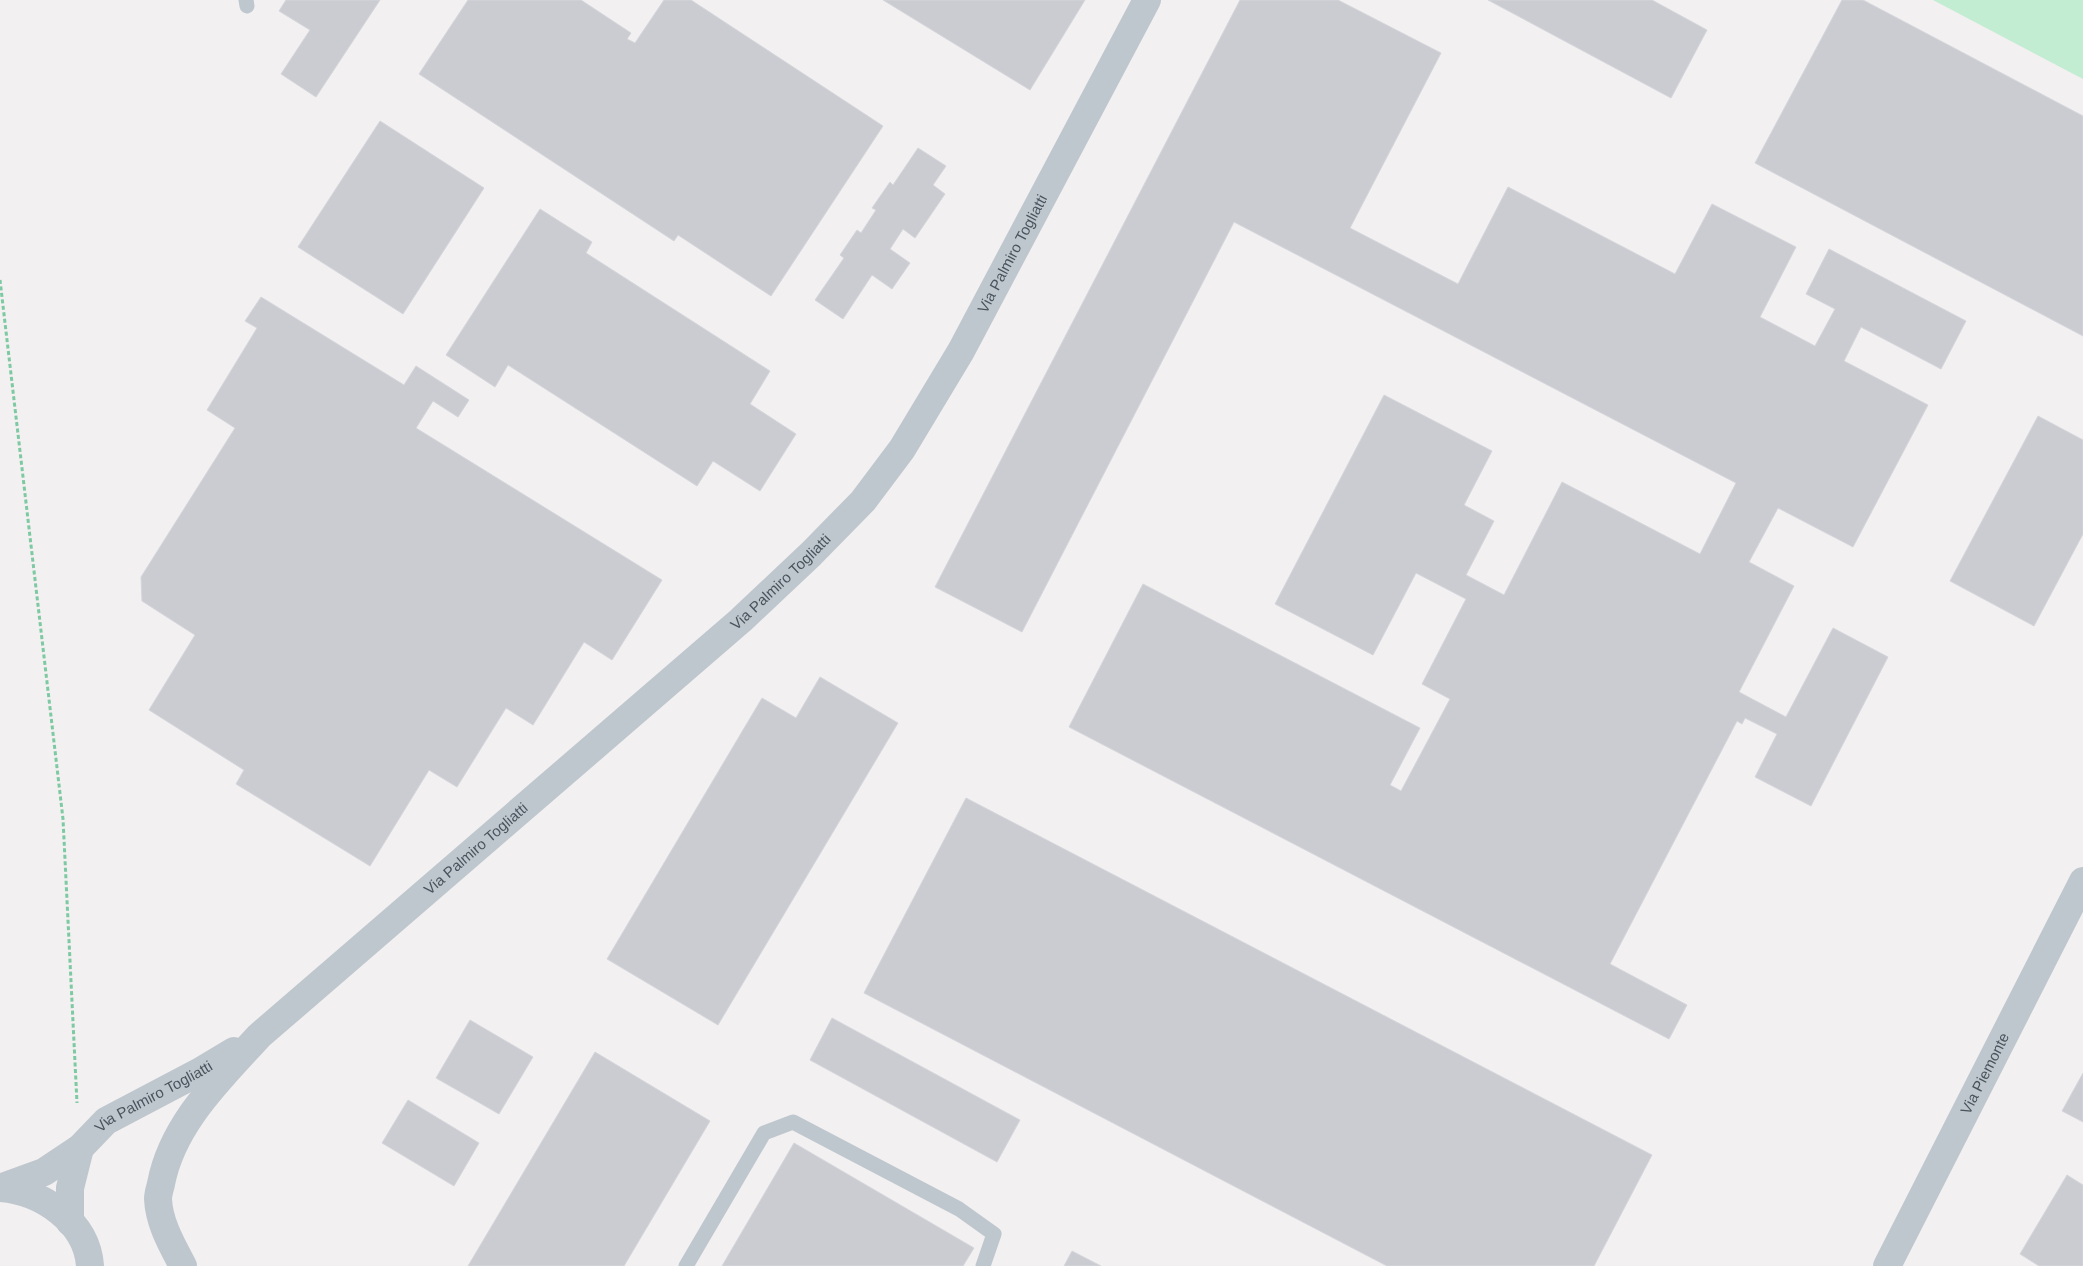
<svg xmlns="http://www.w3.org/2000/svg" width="2083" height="1266" font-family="Arial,sans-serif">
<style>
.green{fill:#c2edd2}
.building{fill:#caccd2;stroke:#d5d6db}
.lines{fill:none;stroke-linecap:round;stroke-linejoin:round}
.path{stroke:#7cc9a2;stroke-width:3;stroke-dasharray:4 2.5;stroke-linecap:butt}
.lane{stroke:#bfc7ce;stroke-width:15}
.street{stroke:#bfc7ce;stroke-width:28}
.labels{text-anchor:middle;stroke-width:4;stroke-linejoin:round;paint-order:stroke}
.street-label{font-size:15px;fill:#49535c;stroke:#fff}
</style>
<rect width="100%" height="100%" fill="#f2f0f0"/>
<path class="green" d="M1933,0h150v79z"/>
<path class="building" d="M286,0h94l-64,97 -35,-23 29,-44 -31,-19z
M468,0h113l50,33 -4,6 8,4 29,-43h27l192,126 -112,170 -93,-61 -4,6 -255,-167z
M883,0h202l-55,90z
M1240,0h98l103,53 -91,175 108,56 50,-97 167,87 37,-70 84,43 -36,70 55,29 20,-37 -29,-15 23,-45 137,72 -25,48 -80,-42 -17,34 84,44 -75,142 -75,-39 -29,54 45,24 -55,106 47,25 47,-89 55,29 -77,149 -56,-29 22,-43 -32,-16 -3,6 -5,-3 -127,243 77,41 -18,34 -600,-312 74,-143 277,144 -30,57 11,6 49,-92 -28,-15 44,-85 -50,-26 -43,82 -98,-51 109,-209 108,56 -28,54 30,16 -28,54 38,20 58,-113 138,72 36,-71 -502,-261 -212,410 -87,-45z
M1488,0h164l55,30 -36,68z
M1842,0h21l220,116v220l-328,-173z
M380,121l104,67 -81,126 -105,-67z
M918,148l28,18 -13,19 12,9 -30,44 -12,-9 -13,20 20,14 -18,26 -20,-14 -29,44 -28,-19 29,-42 -4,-3 17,-25 4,3 15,-23 -4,-2 18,-26 3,3z
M540,209l52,33 -6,11 184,118 -20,33 46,30 -36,57 -47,-30 -16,25 -189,-121 -13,22 -49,-32z
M261,297l143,88 12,-19 53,34 -11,17 -25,-16 -17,27 246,152 -50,80 -28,-18 -51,83 -27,-17 -49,79 -28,-17 -59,96 -134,-82 8,-14 -95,-60 46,-75 -53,-34 -1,-24 94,-149 -28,-18 50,-82 -12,-7z
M2038,416l45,24v94l-49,92 -84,-45z
M820,677l78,46 -180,302 -111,-66 155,-261 34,20z
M966,798l686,357 -58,111h-207l-523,-273z
M832,1018l188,102 -23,42 -187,-102z
M470,1020l63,37 -34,57 -63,-36z
M595,1052l115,69 -86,145h-156z
M2083,1073v49l-21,-11z
M408,1100l71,43 -25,43 -72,-43z
M794,1143l180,105 -11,18h-241z
M2067,1175l16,10v81h-44l-19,-12z
M1072,1251l29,15h-37z"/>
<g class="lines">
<path class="path" d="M0,280l63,539 14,284"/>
<path class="lane" d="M246,0l1,6
M686,1266l78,-133 29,-11 166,87 35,25 -11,32"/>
<g class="street">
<path id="s1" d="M0,1188l44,-16 36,-24 26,-27 93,-49 35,-21"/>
<path d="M0,1188c41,3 87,33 90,78"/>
<path d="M70,1222v-34l10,-40"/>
<path id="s2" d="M183,1266c-11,-21 -24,-43 -25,-67 0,-5 2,-11 3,-15 11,-60 59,-105 98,-148l482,-416 70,-66 52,-53 39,-52 59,-98 186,-351"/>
<path id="s3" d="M1887,1266l196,-385"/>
</g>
</g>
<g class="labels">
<g class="street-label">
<text dy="5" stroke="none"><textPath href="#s2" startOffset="1364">Via Palmiro Togliatti</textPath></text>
<text dy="5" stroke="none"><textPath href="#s2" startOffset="959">Via Palmiro Togliatti</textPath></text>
<text dy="5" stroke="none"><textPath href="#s2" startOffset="554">Via Palmiro Togliatti</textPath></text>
<text dy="5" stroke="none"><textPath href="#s3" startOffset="216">Via Piemonte</textPath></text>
<text dy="5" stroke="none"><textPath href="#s1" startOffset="181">Via Palmiro Togliatti</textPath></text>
</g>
</g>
</svg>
